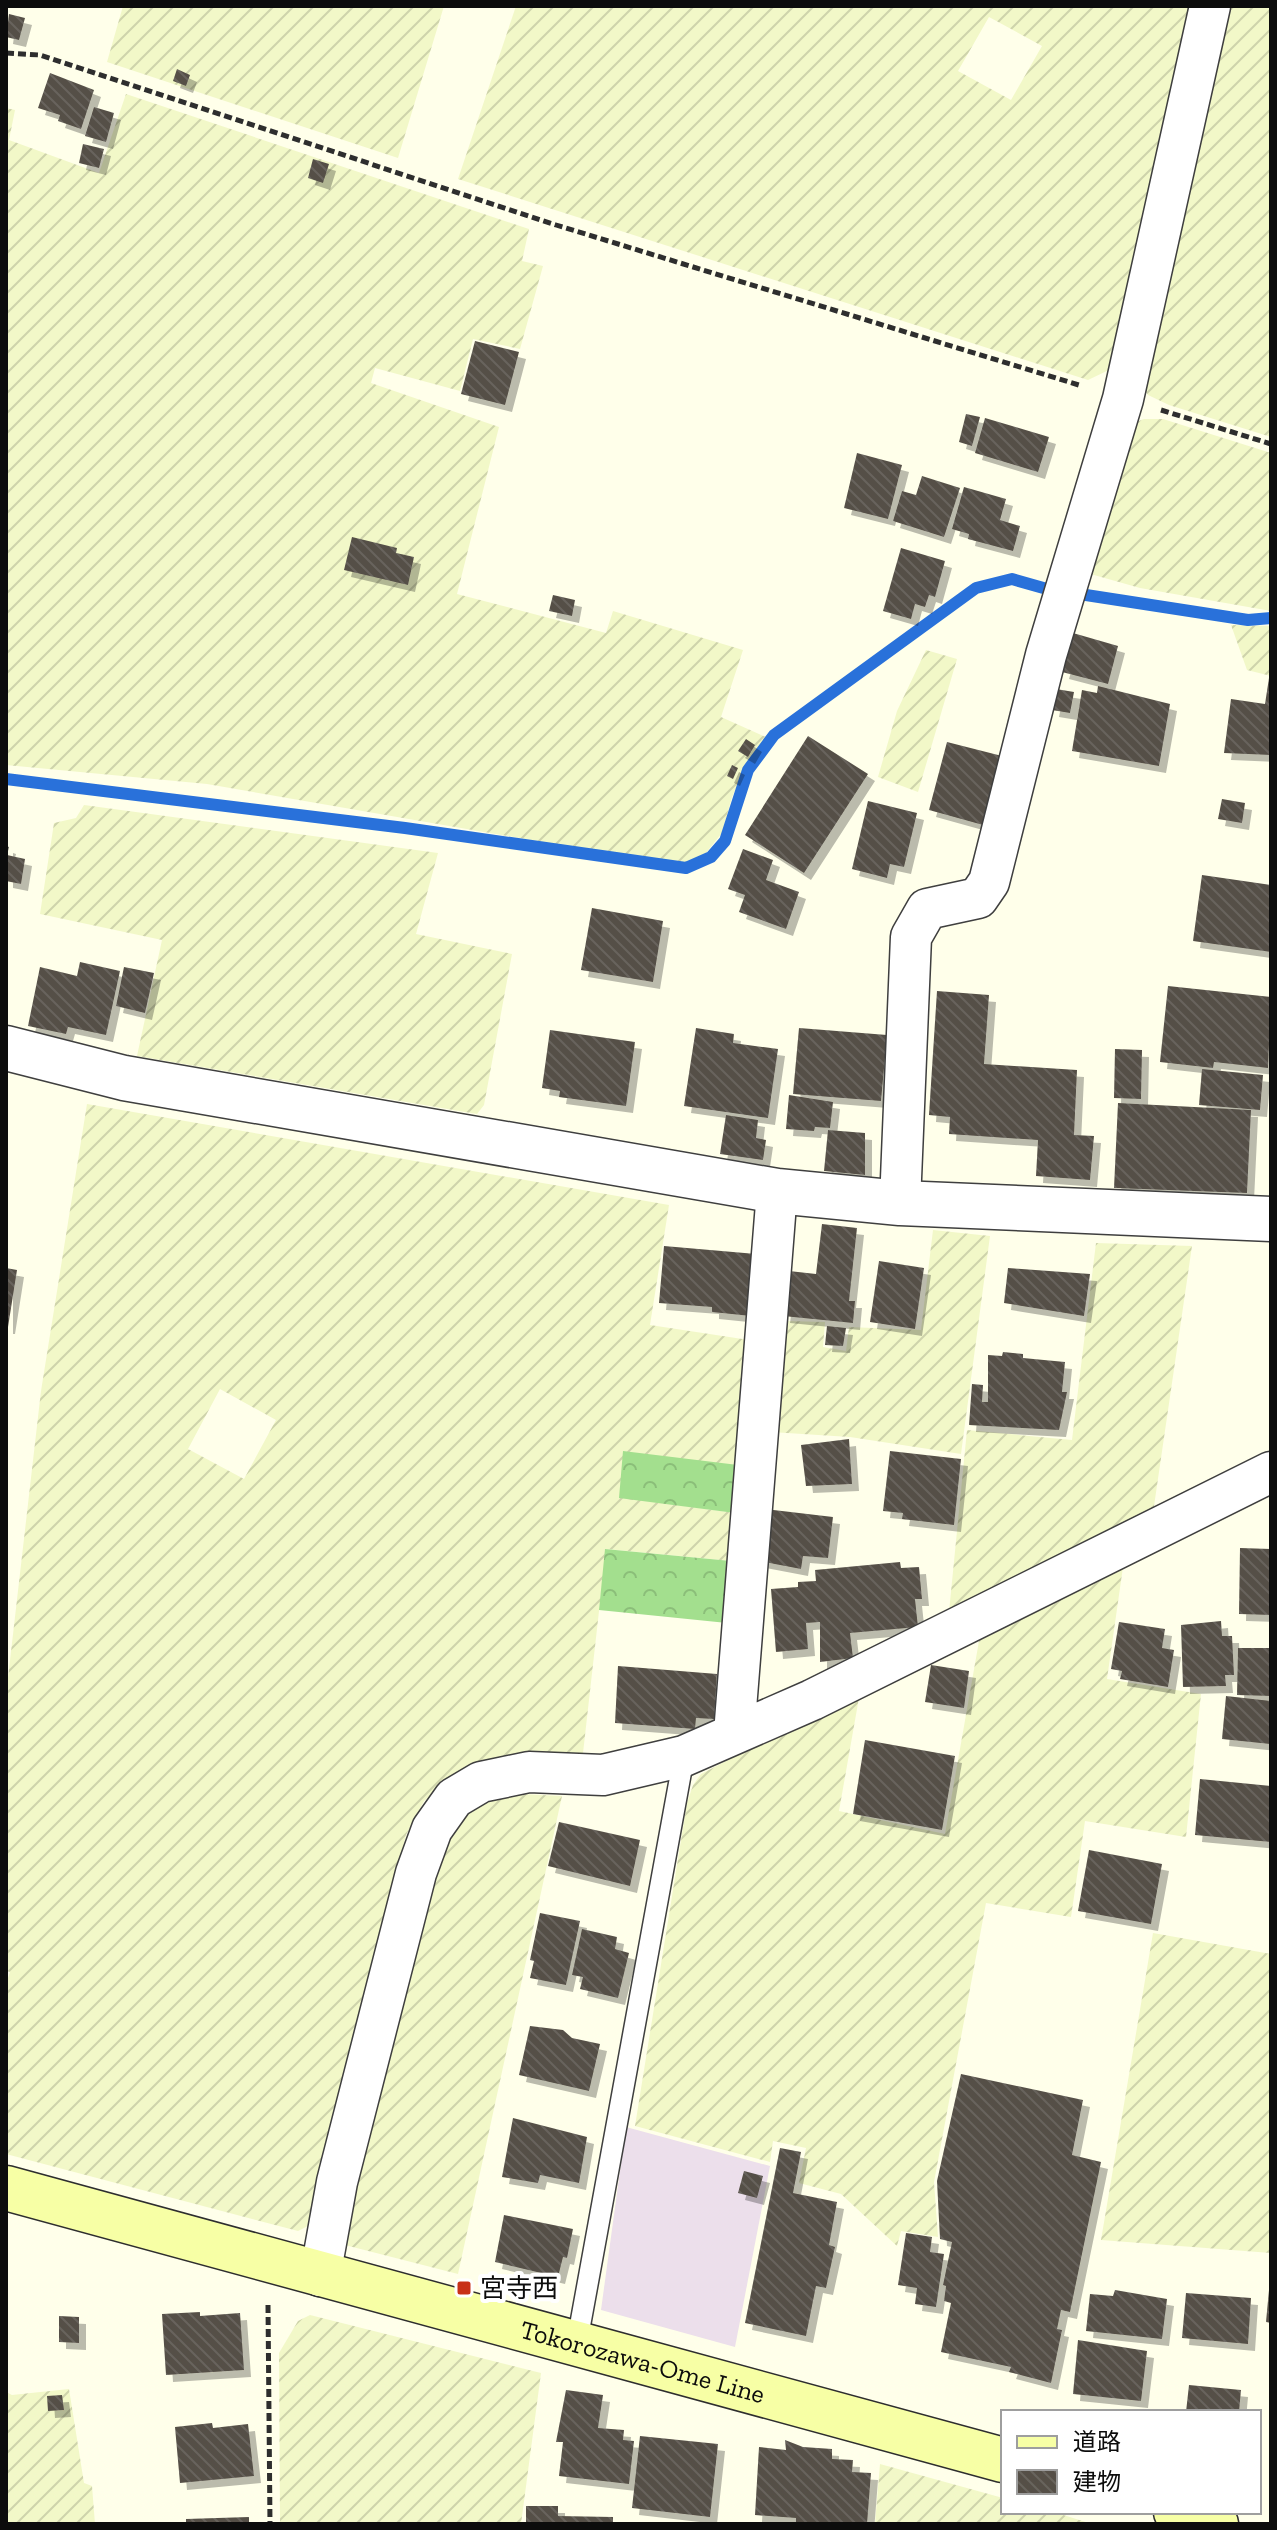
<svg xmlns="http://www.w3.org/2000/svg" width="1277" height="2530" font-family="'Zilla Slab','Noto Sans JP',serif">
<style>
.industrial{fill:#ecdfeb}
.farmland{fill:url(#farmland-furrows);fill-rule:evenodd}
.forest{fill:url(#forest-crowns)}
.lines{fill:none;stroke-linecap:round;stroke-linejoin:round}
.stream{stroke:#2971da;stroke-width:12}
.building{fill:url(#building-back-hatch);filter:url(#shadow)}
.service-casing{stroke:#3f3f3f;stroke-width:23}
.minor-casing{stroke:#3f3f3f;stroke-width:43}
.tertiary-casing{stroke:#3f3f3f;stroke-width:47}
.secondary-casing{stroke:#2e2e2e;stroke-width:47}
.path{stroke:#2e2e2e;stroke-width:5;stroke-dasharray:8 4;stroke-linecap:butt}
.service{stroke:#fff;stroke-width:20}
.minor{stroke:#fff;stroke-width:40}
.tertiary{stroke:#fff;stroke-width:44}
.secondary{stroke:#f7ffa5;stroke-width:44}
.poi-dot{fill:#c83117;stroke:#fff;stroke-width:3}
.labels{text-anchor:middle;stroke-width:8;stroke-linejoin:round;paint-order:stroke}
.poi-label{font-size:26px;fill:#0c0c0c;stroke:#fff;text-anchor:start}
.street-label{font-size:26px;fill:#0c0c0c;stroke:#fff}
</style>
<defs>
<pattern id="farmland-furrows" width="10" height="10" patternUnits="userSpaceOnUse" patternTransform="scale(2)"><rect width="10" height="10" fill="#f2f8c8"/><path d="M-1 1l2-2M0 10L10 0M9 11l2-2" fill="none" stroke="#ced3ab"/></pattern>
<pattern id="forest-crowns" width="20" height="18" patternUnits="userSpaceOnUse" patternTransform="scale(2)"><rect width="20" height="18" fill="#a3df8e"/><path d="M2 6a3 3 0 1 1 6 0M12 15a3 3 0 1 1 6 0" fill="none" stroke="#8bbe79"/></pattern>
<pattern id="building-back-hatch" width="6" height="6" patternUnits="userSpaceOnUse" patternTransform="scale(2)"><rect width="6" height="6" fill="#554f47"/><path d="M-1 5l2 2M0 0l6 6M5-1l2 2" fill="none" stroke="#68645d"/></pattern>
<filter id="shadow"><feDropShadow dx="7" dy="7" stdDeviation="0" flood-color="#0004"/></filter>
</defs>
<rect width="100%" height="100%" fill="#ffffea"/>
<path class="industrial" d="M626,2127l144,39 -35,181 -134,-37z"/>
<path class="farmland" d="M123,6h321l-46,152 -291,-96z
M516,6h677l-82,363 -23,11 -630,-201zM989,17l53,29 -31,54 -53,-29z
M1230,6h41v431l-102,-32 -21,-10 -8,-12z
M126,94l403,135 -7,32 21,5 -23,83 -47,-10 -13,52 -85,-23 -4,15 128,44 -42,167 149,39 7,-22 130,39 -22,67 47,21 -19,22 -17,37 -10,36 -17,21 -20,9 -16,1 -462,-80 -201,-19v-657l9,2 -6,30 90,33z
M1144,419h19l108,34v158l-131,-23 -53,-15 44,-149z
M1231,625l40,1v50l-24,-6z
M926,650l31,9 -39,133 -40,-15 19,-66z
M84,805l354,48 -22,81 96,20 -28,151 -7,9 -340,-58 25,-116 -122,-26 14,-91 22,-5z
M87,1104l582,101 -19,120 99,15 -11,125 -119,32 116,16 -4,48 -125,-12 -24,213 -87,1 -40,11 -31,27 -18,34 -98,391 -10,5 -292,-77v-170l4,-12 -4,-1v-276l35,-304zM220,1389l56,31 -32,59 -56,-30z
M933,1230l57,6 -29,218 -111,-17 -79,-5 14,-111 40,1 -2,25 23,4 3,-24 72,3z
M1096,1243l96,3 -39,267 -204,99 18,-182 105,10z
M1123,1567l-16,112 94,15 -15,143 -101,-16 -14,96 -85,-14 -52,279 4,55 -37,-6 -4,15 -56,-52 -42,-11 7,-35 -33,-7 -3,21 -135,-36 52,-323 6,-18 8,-11 159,-82 -21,119 106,23 34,-193z
M521,1794l41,2 -104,478 -117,-30 97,-402 19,-24 31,-17z
M1153,1933l118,21v299l-170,-13z
M310,2315l231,58 -20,151h-241l-1,-171 19,-32z
M69,2389l15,94 8,3 3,38h-89v-132l6,3z
M880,2464l123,34v14h51l38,12h-217z"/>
<path class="forest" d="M623,1451l115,14 -3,48 -116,-15z
M605,1549l126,12 -4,62 -128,-13z"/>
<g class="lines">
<path class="stream" d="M6,779l399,49 281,40 25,-11 14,-16 23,-71 26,-35 202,-147 36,-9 35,10 201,31 23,-2"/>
</g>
<path class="building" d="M9,14l16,4 -6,22 -13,-3z
M177,69l13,6 -4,11 -13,-5z
M50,73l44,17 -13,39 -23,-8 2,-6 -22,-7z
M94,107l20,6 -8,29 -21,-6z
M83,144l21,5 -5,19 -20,-5z
M313,159l16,5 -6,19 -15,-5z
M475,341l44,11 -14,53 -44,-11z
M966,414l14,3 -8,29 -13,-4z
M985,418l64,19 -11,35 -63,-19z
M857,453l45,12 -14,54 -44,-11z
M922,476l38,12 -16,49 -51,-16 9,-30 14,4z
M964,487l42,12 -6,21 20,6 -7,25 -45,-12 1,-5 -17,-5z
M352,537l45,11 -1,5 18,4 -6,28 -64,-15z
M901,548l44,13 -10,36 -6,-2 -4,12 -10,-3 -4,15 -28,-8z
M553,595l22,5 -3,16 -23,-5z
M1073,633l45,13 -10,38 -46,-12z
M1269,678l2,77 -47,-2 7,-54 34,5z
M1098,686l72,18 -11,62 -87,-15 10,-61 15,3z
M1056,689l18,3 -4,21 -18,-3z
M808,736l60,38 -64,99 -59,-38z
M746,739l9,6 -7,12 -10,-6z
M947,742l55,14 -19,69 -54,-15z
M732,765l6,3 -5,11 -6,-3z
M1222,799l23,4 -3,20 -24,-4z
M868,801l49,12 -13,54 -14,-3 -3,14 -35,-9z
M6,846l3,1 -2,8 18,4 -4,25 -15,-3z
M743,849l30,11 -7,20 33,12 -13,37 -47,-17 6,-17 -17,-6z
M1202,875l69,10v67l-78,-11z
M592,908l71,13 -10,61 -72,-12z
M80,962l40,9 -14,64 -38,-8 -2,7 -38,-8 12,-59 37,9z
M124,967l30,6 -9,40 -29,-7z
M1168,986l103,11 -3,71 -54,-6 -1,6 -53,-6z
M937,991l52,4 -5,69 93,6 -3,65 20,1 -4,44 -54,-4 2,-36 -89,-6 1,-17 -21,-2z
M696,1028l38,6 -1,9 45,6 -10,69 -84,-12z
M799,1028l88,7 -6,66 -88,-7z
M550,1030l85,12 -9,64 -67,-9 1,-6 -18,-3z
M1115,1049l27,1 -1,49 -27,-1z
M1202,1069l61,6 -3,35 -61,-5z
M789,1095l44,7 -3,26 -15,-1 -1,4 -28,-2z
M1118,1103l133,7 -4,83 -133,-5z
M726,1115l32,5 -2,18 10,2 -3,20 -43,-6z
M828,1130l37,3v42l-41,-4z
M822,1224l35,4 -8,73h6l-2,22 -70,-7 6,-45 27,3z
M664,1246l92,8 -5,62 -39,-4v-5l-53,-4z
M879,1261l45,7 -9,61 -45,-7z
M6,1268l11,2 -9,57h-2z
M1008,1268l82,6 -6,42 -80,-13z
M827,1326l19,2 -3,18 -18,-1z
M1003,1352l20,2v4l42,4 -3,30h5l-8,38 -90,-5 3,-41 11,1 -1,17h6v-47l14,1z
M849,1439l3,45 -46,2 -5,-41z
M890,1451l71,8 -7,66 -52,-6 1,-6 -20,-2z
M765,1509l68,8 -5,41 -25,-2 -2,13 -42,-8z
M1240,1548l31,1v66l-32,-1z
M900,1562l1,6 18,-1 3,32h-7l3,28 -68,6 3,25 -33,4v-40l-14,1 2,26 -32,3 -5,-63 27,-2v-5l18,-1 -1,-11z
M1221,1621l1,15h10l2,39h-9l1,11 -43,1 -2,-62z
M1119,1622l46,7 -3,19 12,2 -6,37 -48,-8 2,-8 -11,-2z
M1238,1648h33v48l-34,-1z
M931,1665l38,6 -5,37 -39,-6z
M618,1666l99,8 -3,45 -18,-1 -1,11 -80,-6z
M1226,1696l45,5 -1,43 -48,-5z
M865,1740l90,16 -13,74 -89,-16z
M1200,1779l71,7v56l-76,-7z
M559,1822l81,18 -10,46 -82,-20z
M1089,1850l73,14 -11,60 -73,-13z
M540,1913l40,8 -14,64 -36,-7 4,-17 -4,-1z
M582,1929l35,8 -2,12 14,4 -11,45 -38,-9 3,-12 -11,-2z
M530,2026l33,4 9,8 28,6 -11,47 -70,-16z
M961,2074l122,26 -11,55 29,7 -31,150 -9,-2 -4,19 5,1 -11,53 -42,-11 2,-5 -70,-15 10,-49 -7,-2 2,-15 -3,-1 9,-43 -12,-3 -3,-58z
M513,2118l74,19 -8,46 -39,-8 -2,8 -36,-6z
M780,2148l21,4 -8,41 44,9 -8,43 6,2 -9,41 -10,-2 -10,50 -61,-13z
M744,2171l19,5 -6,22 -19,-5z
M504,2215l69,14 -6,29 -4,-1 -5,20 -63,-15z
M906,2233l26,4 -2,15 14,2 -8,53 -21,-3 2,-16 -19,-3z
M1115,2290l52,9 -5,40 -76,-8 4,-37 23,2z
M1269,2290h2v33l-5,-1z
M1186,2293l65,5 -3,46 -66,-6z
M200,2312v4l40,-3 4,57 -78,5 -4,-61z
M59,2316l20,1v26l-20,-1z
M1078,2340l69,11 -6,50 -68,-7z
M1189,2385l52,5 -2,22h-53z
M566,2390l37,5 -5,33 26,2 -1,10 11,1 -5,43 -70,-8 4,-34h-7z
M62,2395l2,15 -16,1 -1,-15z
M212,2423l1,5 35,-4 6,52 -74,7 -5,-56z
M640,2436l78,8 -8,73 -78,-9z
M785,2440l18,7 29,2v10l21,1 -1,12 19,1 -4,51h-71v-6l-41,-3 4,-68 27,3z
M526,2506h32v10l55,1v7h-87z
M249,2517v7h-63v-5z"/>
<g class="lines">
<g class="service-casing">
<path id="service" d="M577,2342l107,-586"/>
</g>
<g class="minor-casing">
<path id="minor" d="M900,1203l11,-266 16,-28 51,-11 11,-16 57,-227 77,-256 87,-393
M734,1734l43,-543
M320,2276l17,-94 79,-309 16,-44 22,-31 27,-16 48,-10 74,3 81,-19 128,-56 459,-228"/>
</g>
<g class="tertiary-casing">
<path id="tertiary" d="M6,1048l118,30 653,113 123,12 371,16"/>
</g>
<g class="secondary-casing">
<g id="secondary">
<path id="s1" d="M6,2188l997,272"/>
<path d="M1176,2512l40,12"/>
</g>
</g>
<path class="path" d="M6,53l34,2 516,170 526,161
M1161,410l110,34
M268,2305l2,219"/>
<use href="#service" class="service"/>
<use href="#minor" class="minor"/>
<use href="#tertiary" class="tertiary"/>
<use href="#secondary" class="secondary"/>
</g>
<rect class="poi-dot" x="456" y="2280" width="16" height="16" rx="4"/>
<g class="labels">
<g class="poi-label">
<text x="480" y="2297">宮寺西</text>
</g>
<g class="street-label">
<text dy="9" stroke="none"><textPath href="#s1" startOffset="660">Tokorozawa-Ome Line</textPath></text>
</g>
</g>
<rect width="1277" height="2530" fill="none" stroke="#0c0c0c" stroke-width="16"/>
<rect x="1001" y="2410" width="260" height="104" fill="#ffffff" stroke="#9e9e9e" stroke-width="2"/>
<rect x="1017" y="2436" width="40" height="12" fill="#f7ffa5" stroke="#9e9e9e" stroke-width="2"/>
<text x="1073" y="2450" font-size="24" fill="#0c0c0c">道路</text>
<rect x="1017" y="2470" width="40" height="24" fill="url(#building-back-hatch)" stroke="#9e9e9e" stroke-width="2"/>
<text x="1073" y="2490" font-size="24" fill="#0c0c0c">建物</text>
</svg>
